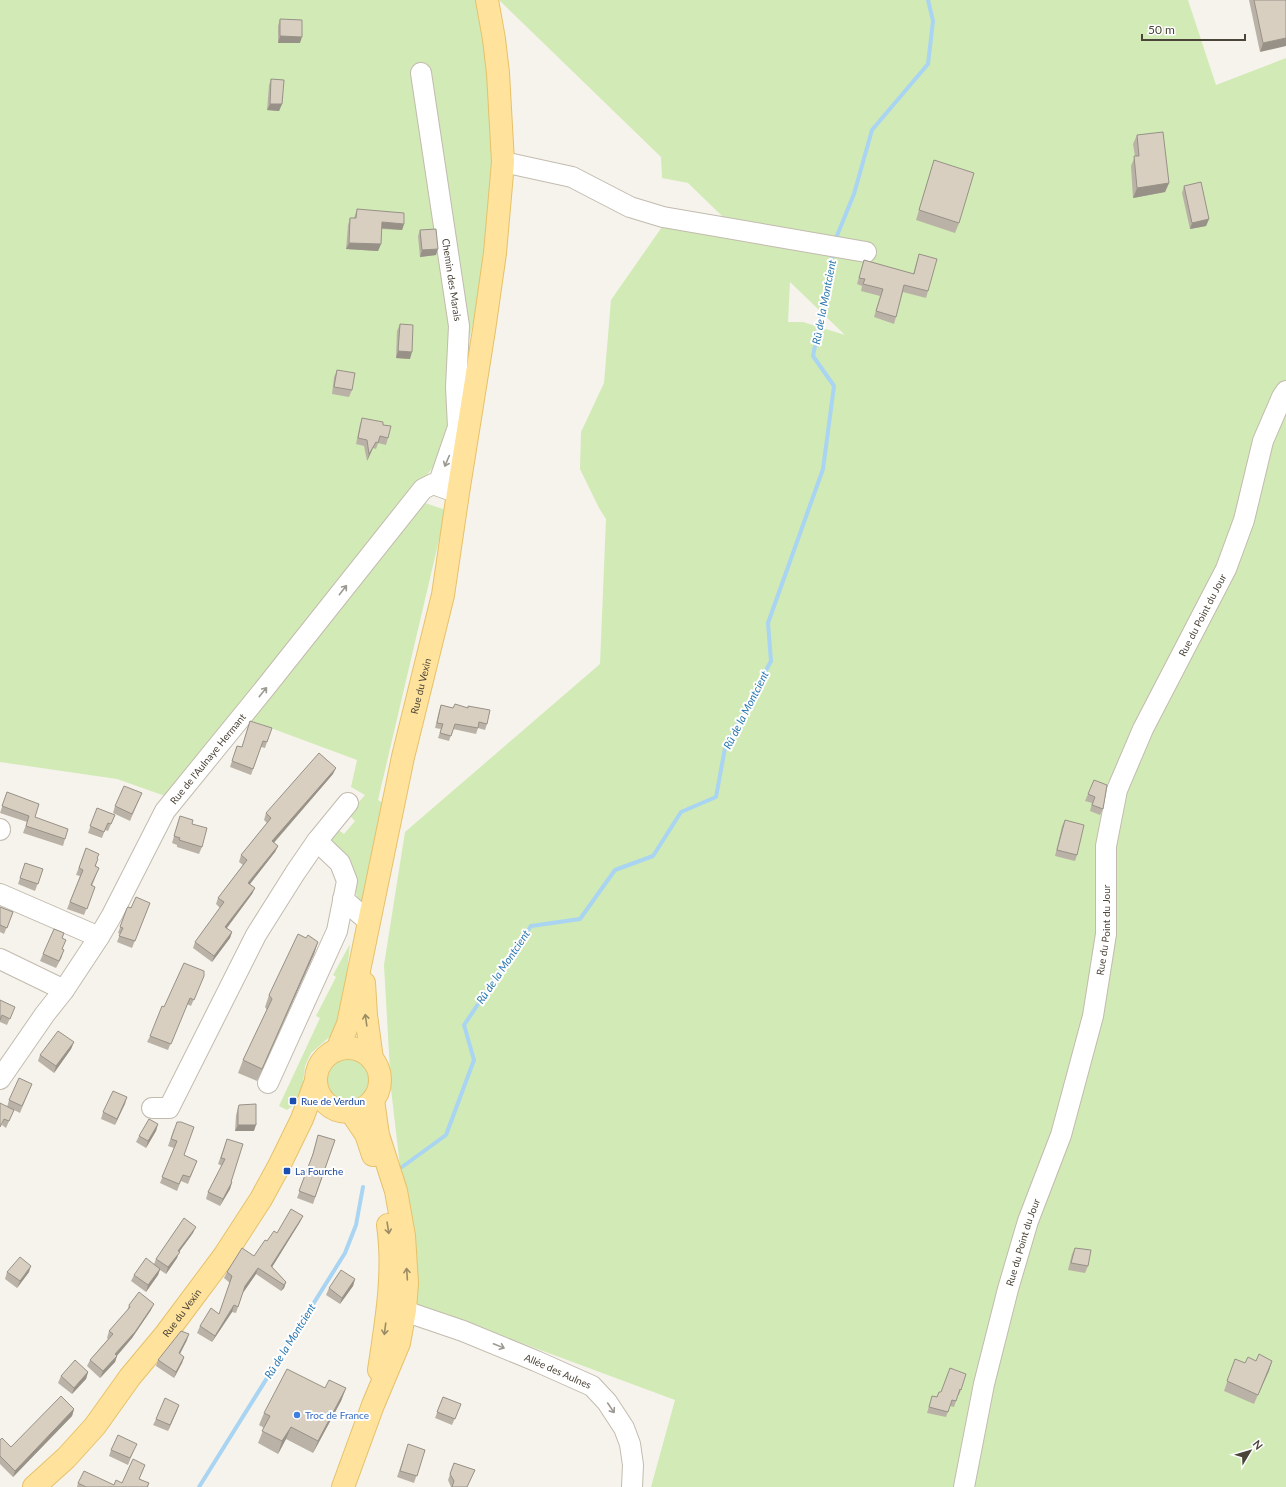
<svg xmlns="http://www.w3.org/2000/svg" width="1286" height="1487" font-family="Lato,sans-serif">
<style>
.green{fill:#d2eab5;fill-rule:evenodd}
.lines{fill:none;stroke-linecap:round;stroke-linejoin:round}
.stream{stroke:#a9d4f2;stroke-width:4}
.minor-casing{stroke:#c2bbae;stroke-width:22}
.major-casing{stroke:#e6c16a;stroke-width:24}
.minor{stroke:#fff;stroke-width:20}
.major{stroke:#ffe39c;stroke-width:22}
.wall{fill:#bab2a6}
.shaded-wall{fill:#979187}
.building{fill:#d8cfc1;stroke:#979187}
.oneway{stroke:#9c9892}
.oneway2{stroke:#9c8c66}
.transit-dot{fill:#1a4fb4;stroke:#fff;stroke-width:1.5}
.shop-dot{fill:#3f7fe0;stroke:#fff;stroke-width:1.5}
.labels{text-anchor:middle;stroke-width:4;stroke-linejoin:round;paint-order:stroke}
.street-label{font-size:10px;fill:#4b4439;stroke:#fff}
.transit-label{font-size:10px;fill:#164399;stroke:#fff;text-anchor:start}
.shop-label{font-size:10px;fill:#366cbe;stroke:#fff;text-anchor:start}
.water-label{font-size:11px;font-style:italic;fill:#2e7ab2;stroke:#fff}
</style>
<rect width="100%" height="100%" fill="#f6f3ec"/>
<path class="green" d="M0,0h481l13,113 -1,121 -49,219 -117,152 -159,192 -51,-18 -117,-17z
M499,0h689l28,85 70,-27v1429h-635l24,-87 -259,-96 -25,-215 -7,-124 21,-133 195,-168 6,-145 -7,-11 -19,-39 1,-37 23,-49 7,-83 53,-76 86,19 -62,-60 -26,-5 -1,-21zM790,282l55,53 -42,-13h-15z
M425,503l21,7 -68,290 8,5 -24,103 -3,-1c-2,-8 -3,-16 -5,-24 -5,-18 -31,-36 -19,-56l9,7 11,-13 -7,-7 17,-19 -14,-8 6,-27 -108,-40z
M350,944l-8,73 -9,17 -22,19 -6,13 -3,24 -7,14 -8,6 -8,-4 41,-88 -4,-2 20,-39 -3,-2z
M325 1079a24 24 0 1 1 48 0a24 24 0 1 1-48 0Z"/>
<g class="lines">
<path class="stream" d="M836,238l18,-44 18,-64 56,-66 5,-43 -5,-21
M402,1167l44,-32 28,-75 -10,-35 67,-99 49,-7 35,-49 38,-14 28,-44 35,-15 9,-49 46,-87 -3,-38 55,-154 11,-83 -21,-30 20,-102
M199,1487l146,-234 11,-28 7,-38"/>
<g class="minor-casing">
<g id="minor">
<path id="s1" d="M421,73l38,253 -3,61 2,40 -20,58"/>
<path d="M503,162l69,15 58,30 33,10 203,35"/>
<path d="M0,830v-1"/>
<path d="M0,894l99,43"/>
<path d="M343,899l25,22"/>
<path d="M0,959l64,31"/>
<path id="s2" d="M0,1079l45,-65 19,-24 35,-53 13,-22 53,-104 100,-123 158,-199 10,-5 25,9"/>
<path d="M268,1083l69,-152 10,-50 -7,-18 -23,-22"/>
<path d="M152,1108h17l87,-173 39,-62 22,-32 31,-38"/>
<path id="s3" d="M396,1299l9,11 11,5 47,16 73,30 56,25 15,16 17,26 6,16 3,21 -1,22"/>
<path id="s4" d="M964,1487l20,-103 24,-95 20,-68 33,-86 32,-119 13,-82v-88l11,-56 26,-61 83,-160 18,-49 19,-79 19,-44 4,-6"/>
</g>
</g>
<g class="major-casing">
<g id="major">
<path d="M364,983l2,32 6,44"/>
<circle cx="348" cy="1080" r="32"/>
<path id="s5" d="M337,1050l11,-26 55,-267 40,-162 15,-102 26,-163 11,-77 8,-91 -5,-89 -4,-34 -7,-39"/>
<path d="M351,1112l15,22 7,21"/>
<path d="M379,1370c7,-47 16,-97 9,-145"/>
<path id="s6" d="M34,1487l32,-29 29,-32 35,-49 35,-42 59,-79 37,-57 18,-33 23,-47 14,-38"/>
<path d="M343,1487l30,-82 26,-62 6,-33 2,-27 -3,-47 -8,-45 -18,-56 -5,-35"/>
</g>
</g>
<use href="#minor" class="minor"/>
<use href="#major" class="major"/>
</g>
<path class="wall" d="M1249,0h37l-26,52z
M280,19l20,24h-22v-17z
M271,79l11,25 -3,7 -12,-1 2,-25z
M1137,135l32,48 -4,9 -32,6 -2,-32 4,-10 -2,-12z
M934,160l25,63 -4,10 -39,-13z
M1184,186l25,33 -3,7 -16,3 -8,-36z
M357,209l47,15 -2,6 -21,-1v15l-3,7 -32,-2 2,-24 2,-7h4z
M420,230l16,25 -16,2 -2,-21z
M919,254l9,37 -2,7 -23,-6 -7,25 -2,7 -20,-7 6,-21 -19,-5 1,-5 -5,-2 7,-24 49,14z
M400,324l10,35 -14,-1 1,-27z
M337,370l15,20 -3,7 -17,-3 2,-17z
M362,418l21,7 5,13 -2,7 -8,-2 -2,6 -3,-1 -6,13 -3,-15 -8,-2 4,-20z
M455,704l32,20 -2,6 -7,-2 -2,6 -23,-5 -4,12 -11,-3 3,-9 -6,-1 4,-17 2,-6 12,3z
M250,721l17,21 -2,6 -4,-1 -10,28 -21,-8 7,-21 5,1z
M333,774l-59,69 4,3 -3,6 -25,32 5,4 -3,6 -25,34 5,4 -2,6 -18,24 -19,-14 2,-6 25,-34 -4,-4 2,-6 25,-33 -4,-3 2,-7 26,-32 -3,-3 2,-7z
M1094,780l9,29 -3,6 -10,-4 2,-8 -7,-2z
M7,792l28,25 30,22 -2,7 -40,-13 4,-11 -27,-9z
M142,793l-12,28 -17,-8 2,-7z
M97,808l18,7 -7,16 -3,-1 -3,8 -14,-5z
M180,816l12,8 10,23 -3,7 -22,-7v-2l-5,-2z
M1065,820l12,35 -2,6 -20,-5 7,-30z
M86,848l11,10 -1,8 3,2 -7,18 3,1 -11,28 -17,-6 13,-33 -4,-1z
M25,863l18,6 -8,22 -17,-7z
M150,903l-18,45 -15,-6 3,-8 -2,-1 9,-25z
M0,907l13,5 -9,22 -4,-2z
M64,933l-2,5 1,11 -1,8 -6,11 -16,-7 3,-7z
M306,938l12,4 -4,12 -57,127 -19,-8 5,-13 24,-50 -2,-3 4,-12z
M204,976l-13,30 -4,-2 -19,46 -21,-8 3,-6z
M0,1000l15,7 -8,18 -7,-3z
M74,1042l-3,7 -17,24 -16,-12 2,-6z
M32,1084l-12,29 -6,-3 -8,18 -4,-3 7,-25z
M127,1097l-12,28 -14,-6 2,-7z
M239,1105l15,26h-19l1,-16z
M158,1124l-2,7 -10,17 -10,-6 3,-6z
M174,1129l10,26 13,6 -9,23 -7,-3 -4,10 -17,-8 14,-35 -6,-2z
M318,1135l17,5 -22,64 -16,-6 14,-38z
M227,1139l4,43h1l-2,7 -10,17 -14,-7 2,-7 14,-26 -4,-2z
M303,1216l-3,6 -28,45 14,15 -2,6 -3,3 -25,-17 -13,18 -7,21 -4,-1 -20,30 -15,-9 3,-7 19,-12 11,-31 -6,-5 3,-6 27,-16 13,-15 10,-8z
M193,1233l-14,19 -2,6 -11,16 -6,-4 -2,5 -12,17 -15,-11 3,-6 20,-11 2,-5z
M1075,1248l13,18 -3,7 -17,-3 4,-16z
M7,1272h22l-12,16 -12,-9z
M355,1279l-2,7 -13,18 -14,-9 3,-7z
M129,1305l22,5 -19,28 -15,18 -2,6 -15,16 -13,-12 3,-6 18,-21 -1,-1 2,-7 18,-20z
M187,1340l-7,14 4,3 -2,6 -8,15 -18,-12 2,-6z
M1235,1359l10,4 11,-2h16l-18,43 -30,-13z
M950,1368l11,22 -2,5h-1l-4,12 -4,-1 -4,11 -19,-4 5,-17 5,1 2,-5h2z
M88,1372l-2,7 -14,15 -14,-11 3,-7z
M325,1388h21l-5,13 -28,52 -27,-14 -8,15 -20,-11 6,-15 -5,-3 5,-12z
M443,1397l18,7 -9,21 -17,-7z
M179,1405l-11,26 -15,-6 3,-6z
M74,1409l-2,7 -59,61 -13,-13v-24l11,7z
M111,1450h23l-6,15 -19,-9z
M425,1450l-11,33 -17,-6 9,-26z
M454,1463l21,7 -8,17h-16l-3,-7z
M145,1465l-6,14 10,4 -1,4h-71l1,-4 36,2 8,-2z"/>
<path class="shaded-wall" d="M280,36l22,1 -2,6h-22z
M1286,38v8l-26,6 3,-9z
M270,104h12l-3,7 -12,-1z
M1169,183l-4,9 -32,6 4,-10z
M1209,219l-3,7 -16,3 2,-6z
M382,222l22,2 -2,6 -23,-2z
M349,243l32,1 -3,7 -32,-2z
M438,249l-2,6 -16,2 2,-7z
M398,351l14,1 -2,7 -14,-1z
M376,442l-3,6 -6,13 2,-7z
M336,768l-3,6 -64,74 3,-7z
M278,846l-3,6 -29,37 2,-6z
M255,888l-3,6 -29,39 2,-6z
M232,932l-2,6 -18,24 2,-6z
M318,942l-4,12 -57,127 5,-12z
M74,1042l-3,7 -17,24 2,-7z
M127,1097l-2,7 -10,21 2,-6z
M158,1124l-2,7 -10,17 2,-7z
M238,1125h18l-2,6h-19z
M232,1182l-2,7 -10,17 3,-7z
M303,1216l-3,6 -31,50 2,-6z
M196,1227l-3,6 -14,19 -2,6 -11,16 2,-7 10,-16z
M31,1266l-2,6 -12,16 3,-7z
M258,1268l-2,6 -13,19 2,-7z
M160,1269l-2,6 -12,17 2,-7z
M355,1279l-2,7 -13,18 2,-6z
M286,1282l-2,6 -3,3 3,-6z
M154,1304l-3,6 -19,28 -19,22 4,-4 -2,6 -15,16 3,-7z
M234,1305l-2,7 -20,30 3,-6z
M189,1334l-2,6 -10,19 2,-6z
M184,1357l-2,6 -8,15 2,-6z
M1272,1361l-3,10 -15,33 4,-9z
M88,1372l-2,7 -14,15 2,-6z
M346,1388l-5,13 -28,52 5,-12z
M179,1405l-2,6 -9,20 2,-6z
M74,1409l-2,7 -59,61 2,-6z
M291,1427l-5,12 -8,15 4,-13z"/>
<path class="building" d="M1254,0h32v38l-23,5z
M280,19l22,1v17l-22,-1z
M271,79l13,1 -2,24h-12z
M1163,132l6,51 -32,5 -3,-32h5l-2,-21z
M934,160l40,13 -15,50 -40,-13z
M1201,182l8,37 -17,4 -8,-37z
M357,209l47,4v11l-22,-2 -1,22 -32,-1 1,-25h6z
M436,229l2,20 -16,1 -2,-20z
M919,254l18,5 -9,32 -24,-6 -8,32 -20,-6 7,-22 -20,-5 2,-5 -6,-1 5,-18 50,14z
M400,324l13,1 -1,27 -14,-1z
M337,370l18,3 -3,17 -18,-3z
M362,418l21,4v3l8,1 -3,12 -8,-2 -2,7 -2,-1 -7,12 -2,-14 -9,-2z
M455,704l13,4v-2l22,4 -3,14 -8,-2 -1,6 -23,-4 -4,12 -11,-3 3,-9 -6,-1 4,-18 12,3z
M250,721l22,7 -5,14 -4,-1 -10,28 -21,-8 5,-15 5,1z
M319,753l17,15 -64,73 6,5 -30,37 7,5 -30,39 7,5 -18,24 -19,-14 29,-40 -6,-4 29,-38 -6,-5 30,-37 -5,-5z
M1094,780l13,5 -4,24 -11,-4 3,-8 -7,-3z
M124,786l18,7 -10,21 -17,-8z
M7,792l32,12 -4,13 33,12 -3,10 -39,-13 3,-10 -27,-10z
M97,808l18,7 -4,9 -3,-1 -4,9 -14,-6z
M180,816l13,4 -1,4 15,4 -5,19 -23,-7 1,-2 -6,-2z
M1065,820l19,5 -7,30 -20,-5z
M86,848l13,6 -2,4 1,1 -3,7 4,2 -8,17 4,2 -8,22 -17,-7 13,-32 -4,-2z
M25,863l18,6 -5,15 -18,-6z
M136,897l14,6 -15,38 -16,-5 4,-8 -3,-1 7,-19 1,-1 3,1z
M0,907l13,5 -6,16 -7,-3z
M54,929l10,4 -2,5 4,2 -4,9 2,1 -5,11 -16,-7z
M298,934l8,4 2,-3 10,7 -56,127 -19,-9 29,-61 -3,-4z
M184,963l20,8v5l-10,24 -4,-2 -19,46 -21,-8 12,-30 2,1z
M0,1000l15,7 -5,12 -8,-4 -2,5z
M58,1031l16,11 -18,24 -16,-11z
M19,1078l13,6 -10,22 -13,-6z
M113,1091l14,6 -10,22 -14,-7z
M0,1103l14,7 -5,11 -5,-2 -4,8z
M256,1104v21h-18v-16l1,-4z
M149,1119l9,5 -10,17 -9,-5z
M177,1122h4l13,5 -10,28 13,6 -7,16 -7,-2 -4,9 -17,-7 15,-36 -6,-2z
M318,1135l17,5 -20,57 -16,-6 14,-37z
M227,1139l16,5 -12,38h1l-9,17 -15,-7 17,-33 -4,-1z
M291,1209l12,7 -32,50 15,16 -2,3 -26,-17 -13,18 -7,21 -4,-2 -19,31 -15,-10 11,-18 8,6 13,-38 -5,-4 15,-24 12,8 11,-16 2,1 7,-10 3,2z
M184,1218l12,9 -18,24 2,1 -12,15 -12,-8z
M1075,1248l16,2 -3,16 -17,-3z
M20,1257l11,9 -11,15 -13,-9z
M146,1258l14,11 -12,16 -14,-10z
M341,1270l14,9 -13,19 -13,-10z
M139,1292l15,12 -19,28 -20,22 2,2 -14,15 -13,-11 23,-26 -4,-3 21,-24 -1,-2z
M181,1331l8,3 -10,19 5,4 -8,15 -18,-12z
M1259,1354l13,7 -14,34 -31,-14 8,-22 10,4 3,-6 8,4z
M75,1360l13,12 -14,16 -13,-12z
M950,1368l16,6 -5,16 -1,-1 -4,12 -4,-1 -4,12 -19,-5 3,-11 5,1 2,-5h2z
M287,1369l38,19 4,-8 17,8 -28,53 -27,-14 -9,14 -20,-10 8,-15 -6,-3z
M61,1396l13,13 -59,62 -15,-15v-16l2,-2 9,9z
M443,1397l18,7 -6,15 -18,-7z
M165,1398l14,7 -9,20 -14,-6z
M118,1435l19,9 -7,14 -19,-8z
M408,1444l17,6 -8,26 -17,-5z
M133,1459l12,6 -6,14 10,4 -2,4h-61l-8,-4 6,-12 30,14 2,-5 6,3z
M454,1463l21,7 -8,17h-15l2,-6 -4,-7z"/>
<defs><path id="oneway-shaft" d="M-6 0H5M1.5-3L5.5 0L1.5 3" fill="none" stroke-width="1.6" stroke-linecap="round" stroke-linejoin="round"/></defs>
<g class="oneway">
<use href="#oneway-shaft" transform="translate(447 461) rotate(113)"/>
<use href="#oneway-shaft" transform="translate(343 590) rotate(-52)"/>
<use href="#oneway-shaft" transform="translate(263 692) rotate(-51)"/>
<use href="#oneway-shaft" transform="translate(499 1346) rotate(22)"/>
<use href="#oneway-shaft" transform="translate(611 1408) rotate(56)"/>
</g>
<g class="oneway2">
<use href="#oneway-shaft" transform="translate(366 1020) rotate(-98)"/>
<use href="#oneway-shaft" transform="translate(388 1228) rotate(81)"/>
<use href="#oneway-shaft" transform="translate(407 1274) rotate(-94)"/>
<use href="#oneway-shaft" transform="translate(385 1329) rotate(97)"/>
</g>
<g class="transit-dot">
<rect x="289" y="1097" width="8" height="8" rx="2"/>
<rect x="283" y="1167" width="8" height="8" rx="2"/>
</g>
<circle class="shop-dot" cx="297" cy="1415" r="4"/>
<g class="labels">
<g class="street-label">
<text dy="4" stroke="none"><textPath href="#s1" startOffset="209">Chemin des Marais</textPath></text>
<text dy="4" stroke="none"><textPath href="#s4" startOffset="912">Rue du Point du Jour</textPath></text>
<text dy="4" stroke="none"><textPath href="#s5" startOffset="374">Rue du Vexin</textPath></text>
<text dy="4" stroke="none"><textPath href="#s2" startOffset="383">Rue de l'Aulnaye Hermant</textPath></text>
<text dy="4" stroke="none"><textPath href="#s4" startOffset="576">Rue du Point du Jour</textPath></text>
<text dy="4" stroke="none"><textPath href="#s4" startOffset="252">Rue du Point du Jour</textPath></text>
<text dy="4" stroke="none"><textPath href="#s6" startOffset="229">Rue du Vexin</textPath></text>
<text dy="4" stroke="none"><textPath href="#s3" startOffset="179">Allée des Aulnes</textPath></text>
</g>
<g class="transit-label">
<text x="301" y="1105">Rue de Verdun</text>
<text x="295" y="1175">La Fourche</text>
</g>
<g class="shop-label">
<text x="305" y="1419">Troc de France</text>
</g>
<g class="water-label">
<text transform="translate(824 302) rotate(-79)" y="4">Rû de la Montcient</text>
<text transform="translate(746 710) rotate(-63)" y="4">Rû de la Montcient</text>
<text transform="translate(503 967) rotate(-56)" y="4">Rû de la Montcient</text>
<text transform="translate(290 1341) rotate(-58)" y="4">Rû de la Montcient</text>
</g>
</g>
<g transform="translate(1250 1451) rotate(52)" stroke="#ffffff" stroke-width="3" paint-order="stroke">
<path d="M0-3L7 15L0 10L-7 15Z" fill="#4b4439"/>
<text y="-6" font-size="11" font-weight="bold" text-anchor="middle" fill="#4b4439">N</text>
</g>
<path d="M1142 34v6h103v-6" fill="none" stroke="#4b4439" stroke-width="2"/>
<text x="1148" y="34" font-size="12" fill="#4b4439" stroke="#ffffff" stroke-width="3" paint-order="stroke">50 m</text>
</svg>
